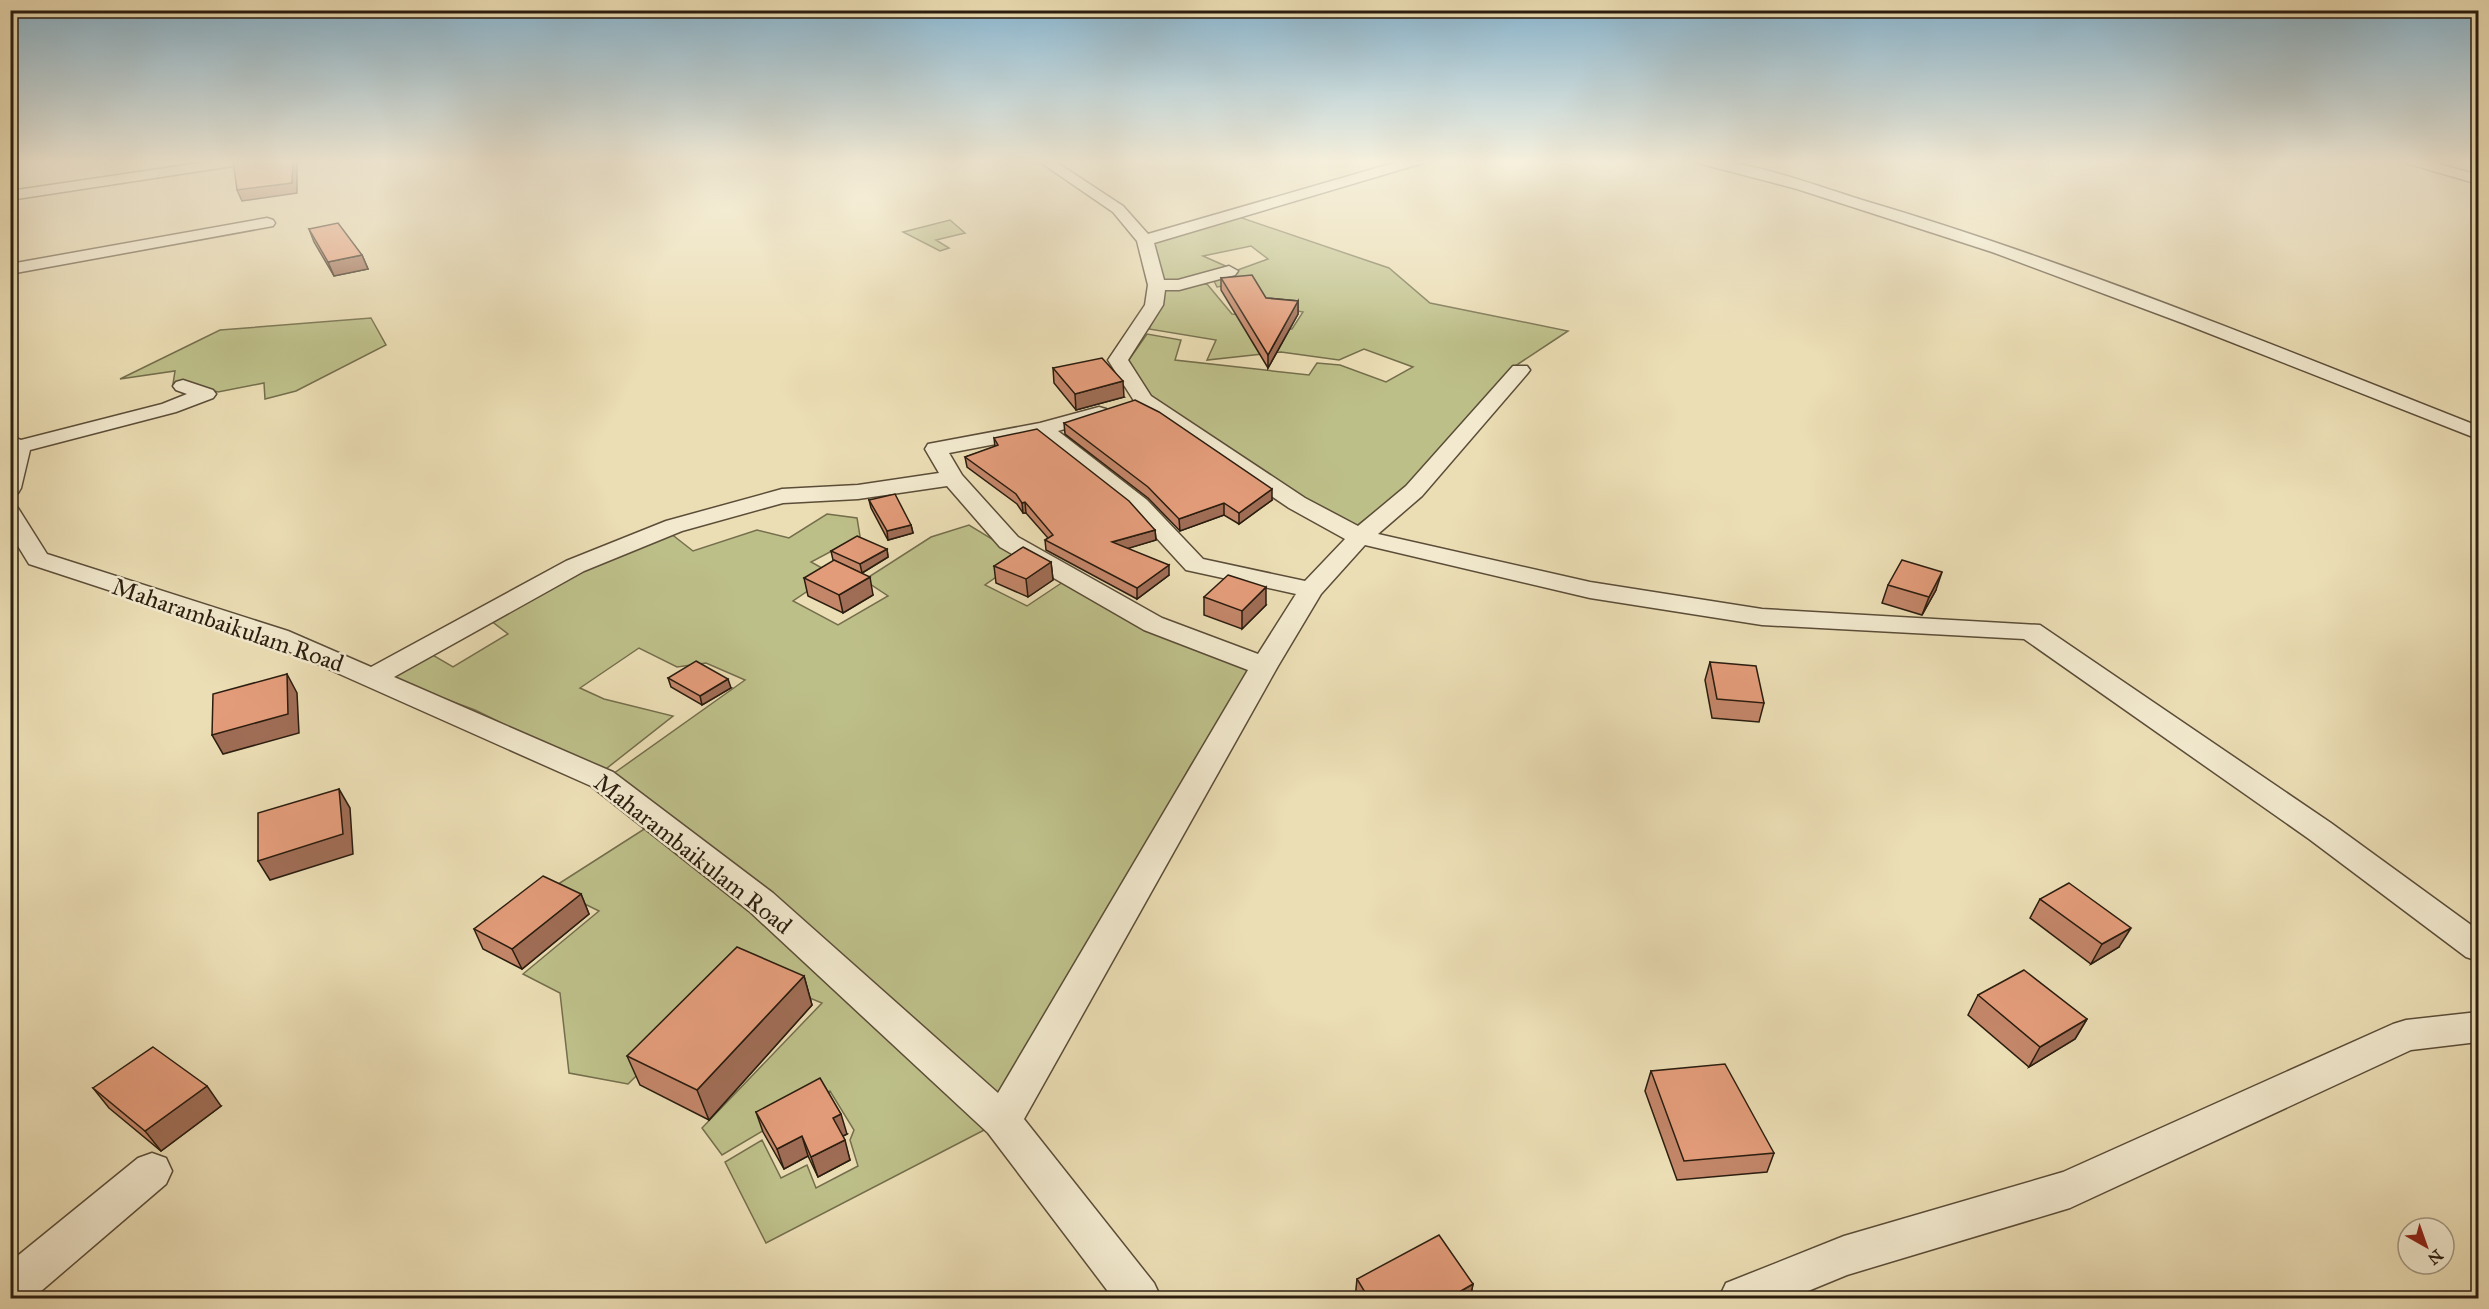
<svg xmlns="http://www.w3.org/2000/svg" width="2489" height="1309" font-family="'IM FELL Great Primer',serif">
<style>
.green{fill:#bdbf89;stroke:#746e4c;stroke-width:1.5}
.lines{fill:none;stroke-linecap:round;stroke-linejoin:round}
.street-casing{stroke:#5b4d38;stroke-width:3}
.street{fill:#f2e9ce;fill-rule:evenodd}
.wall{fill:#c38669;stroke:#2b1d0f;stroke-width:1.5}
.shaded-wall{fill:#9f6d55;stroke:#2b1d0f;stroke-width:1.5}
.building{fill:#e39c7a;stroke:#2b1d0f;stroke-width:1.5}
.labels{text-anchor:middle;stroke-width:5;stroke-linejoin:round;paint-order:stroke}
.street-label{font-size:24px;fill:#2b1d0f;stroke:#f2e9ce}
</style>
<rect width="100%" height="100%" fill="#ebddb4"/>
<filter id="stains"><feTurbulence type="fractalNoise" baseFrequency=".00333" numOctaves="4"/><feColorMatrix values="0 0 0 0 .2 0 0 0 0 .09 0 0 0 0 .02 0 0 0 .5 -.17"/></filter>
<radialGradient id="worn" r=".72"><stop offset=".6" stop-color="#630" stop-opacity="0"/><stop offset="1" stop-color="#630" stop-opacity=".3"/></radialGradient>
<path class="green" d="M1239,217l150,51 41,35 138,28 -56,37 -111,124 -46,35 -69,-40 -135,-88 -23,-38 19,-27 34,6 -6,20 134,15 8,-12 23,2 46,17 27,-15 -49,-18 -25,11 -58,-8 -74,8 9,-20 -67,-11 9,-21 2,-21 47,-3 25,30 28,2 -9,10 41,3 11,-17 -33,-6 -18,-24 -35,5 -4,-8 55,-20 -17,-13 -48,10 27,12 -32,10 -37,4 -11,-40z
M950,220l15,13 -29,7 13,8 -9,3 -37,-19z
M371,318l15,27 -90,46 -31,8 -1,-16 -46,9 -31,-9 -14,1 2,-13 -55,8 100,-49z
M827,514l30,4 3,18 -49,26 22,12 -40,27 45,24 50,-29 -24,-16 67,-43 38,-12 54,33 -38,27 42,21 36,-24 191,85 -63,98 -191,340 -390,-329 135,-96 -39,-17 -29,4 -38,-19 -59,40 24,11 69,17 -71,56 -127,-62 -92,-34 43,-25 27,16 55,-33 -18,-14 89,-51 91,-36 23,18 64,-21 32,8z
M649,826l108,80 233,221 -224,116 -41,-81 37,-22 19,38 26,-13 9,23 42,-22 -8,-26 4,-10 -24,-39 -108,64 -20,-27 120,-125 -78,-32 -116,113 -59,-11 -9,-80 -37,-19 76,-63 -47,-23z"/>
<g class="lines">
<g class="street-casing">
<path id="street" d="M220,160h33l-7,4 -236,36v-9z
M1037,160h16l70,46 25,28 256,-74h21l-2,3 -269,80 10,37h14l51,-14 9,5 -3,4 -56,15h-14l-2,15 -35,55 23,36 154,102 53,28 48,-40 107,-120h14l3,4 -3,4 -105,122 -44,38 212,48 172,27 278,16 291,198 147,107v31l-12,-4 -157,-118 -285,-200 -262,-14 -172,-27 -225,-53 -44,49 -43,72 -254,453 130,164 7,15h-48l-125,-165 -239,-222 -158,-125 -321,-143 -241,-79 -19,-31v-27l8,2 29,46 241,77 83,36 195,-106 100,-40 116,-32 76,-4 81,-12 -14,-24 3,-5 112,-21 59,-16 7,2 3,4 -3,4 -48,14 89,69 56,59 102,22 40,-42 -56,-31 -153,-104 -28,-44 37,-55 3,-20 -11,-44 -24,-29zM1038,436l93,74 55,60 110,24 -38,60 -96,-36 -144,-81 -56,-62 -13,-22zM947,486l53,61 144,83 104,40 -250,423 -225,-200 -160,-121 -219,-95 190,-106 98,-40 101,-28 75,-4z
M1696,160c43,-3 122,26 166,40 210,62 413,146 616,226v13l-293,-115 -193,-72 -195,-63 -99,-26z
M2404,160h21l53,15v9l-72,-21z
M267,218l6,2 2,3 -2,3 -263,48v-10z
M183,380l30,10 3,4 -3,4 -37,14 -146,38 -9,38 -3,5 -8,2v-59l11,4 141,-36 25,-10 -11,-4 -3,-4 3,-4z
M2478,1012v30l-67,8 -341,158 -223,67 -56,23h-72l7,-15 118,-47 219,-64 330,-148 13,-4z
M152,1153l14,5 6,13 -6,13 -133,114h-23v-36l128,-104z"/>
</g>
<use href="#street" class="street"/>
</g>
<path class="wall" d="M309,229l53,26 6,14 -34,7 -20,-34z
M1221,278l45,20 32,3v13l-30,54 -47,-78z
M1053,368l71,29 -48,13 -22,-27z
M1064,423l208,77 -33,24 -15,-9 -44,16 -32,-33 -83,-64z
M994,438l161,92 1,10 -28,8 41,27 -32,24 -91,-49 -1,-10 3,-2 -22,-25h-3l-6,-9 -50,-37 -2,-10 30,-10z
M869,500l42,25 2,8 -25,7 -17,-32z
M887,549l1,8 -26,16 11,22 -30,18 -35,-17 -4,-18 53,-7 -24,-11 -2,-9z
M1051,562l2,18 -25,17 -32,-14 -2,-17z
M1888,585l48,5 -14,25 -40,-12z
M1204,597l62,8 -24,24 -38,-14z
M1710,662l54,41 -5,19 -47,-4 -7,-38z
M668,678l63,10 -29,17 -31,-18z
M581,894l8,20 -67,55 -39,-20 -9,-20z
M2040,899l79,48 -28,17 -61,-46z
M804,976l8,29 -103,115 -69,-35 -13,-29z
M1978,995l109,24 -12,20 -46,28 -61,-52z
M1651,1071l123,82 -7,19 -90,8 -32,-89z
M93,1088l128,18 -60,45 -52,-43z
M756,1112l91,22 -4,2 7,24 -32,17 -10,-21 -24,13 -21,-37z
M1357,1279l116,5 -3,15h-115z"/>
<path class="shaded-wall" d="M293,160h18l-14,3v30l-55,8 -5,-11z
M362,255l6,14 -34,7 -6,-14z
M1298,301v13l-30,54v-13z
M1123,381l1,16 -48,13 -1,-16z
M1272,489v11l-33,24v-11z
M1025,502l1,11h-3l-1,-10z
M1224,503v12l-44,16 -1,-12z
M911,525l2,8 -25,7 -1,-9z
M1155,530l1,10 -43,13 -1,-11z
M887,549l1,8 -26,16 -2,-9z
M1051,562l2,18 -25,17 -2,-18z
M1169,565v10l-32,24v-11z
M1942,572l-6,18 -14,25 7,-18z
M870,577l3,18 -30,18 -4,-18z
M1266,587v18l-24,24v-18z
M287,674l10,19 2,40 -76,21 -11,-19z
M728,679l3,9 -29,17 -2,-9z
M339,789l11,19 3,46 -83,26 -12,-19z
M581,894l8,20 -67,55 -10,-20z
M2131,928l-12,19 -28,17 11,-20z
M804,976l8,29 -103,115 -12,-30z
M2087,1019l-12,20 -46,28 11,-20z
M207,1086l14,20 -60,45 -16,-20z
M841,1114l6,20 -8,4 -6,-20z
M802,1136l6,20 -24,13 -7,-20z
M845,1140l5,20 -32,17 -7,-20z
M1473,1284l-3,15h-23z"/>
<path class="building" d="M233,160h60l-1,23 -55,7z
M338,223l24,32 -34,7 -19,-33z
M1252,275l14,23 32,3 -30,54 -47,-77z
M1102,358l21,23 -48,13 -22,-26z
M1135,400l24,12 113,77 -33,24 -15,-10 -45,16 -31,-32 -84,-64z
M1037,429l92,72 26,29 -43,12 57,23 -32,23 -92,-48 8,-5 -28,-33 -3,1 -6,-9 -51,-37 33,-12 -4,-7z
M895,494l16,31 -24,6 -18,-31z
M857,536l30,13 -27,15 -29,-13z
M1023,547l28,15 -25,17 -32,-13z
M834,560l36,17 -31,18 -35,-17z
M1902,560l40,12 -13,25 -41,-12z
M1228,575l38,12 -24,24 -38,-14z
M696,661l32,18 -28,17 -32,-18z
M1710,662l46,4 8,37 -47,-4z
M287,674l1,40 -76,21 1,-41z
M339,789l4,45 -85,27v-48z
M543,876l38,18 -69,55 -38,-20z
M2069,883l62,45 -29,16 -62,-45z
M737,947l67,29 -107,114 -70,-34z
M2024,970l63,49 -47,28 -62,-52z
M153,1047l54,39 -62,45 -52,-43z
M1725,1064l49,89 -90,8 -33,-90z
M820,1078l21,36 -8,4 12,22 -34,17 -9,-21 -25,13 -21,-37z
M1439,1235l34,49 -26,15h-78l-12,-20z"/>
<linearGradient id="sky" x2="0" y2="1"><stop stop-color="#88b7d3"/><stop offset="0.47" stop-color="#f6f0dd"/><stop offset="1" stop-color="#f6f0dd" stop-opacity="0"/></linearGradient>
<rect width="2489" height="343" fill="url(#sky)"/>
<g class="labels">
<g class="street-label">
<text transform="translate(228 625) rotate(19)" y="8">Maharambaikulam Road</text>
<text transform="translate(693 854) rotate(38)" y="8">Maharambaikulam Road</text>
</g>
</g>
<rect width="2489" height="1309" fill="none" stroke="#ebddb4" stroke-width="36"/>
<rect x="12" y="12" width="2465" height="1285" fill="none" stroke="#2b1d0f" stroke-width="3"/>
<rect x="18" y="18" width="2453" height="1273" fill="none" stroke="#2b1d0f" stroke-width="1.5"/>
<g transform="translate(2426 1246) rotate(140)"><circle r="28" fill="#f2e9ce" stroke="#a29782" stroke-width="1.5"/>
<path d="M0-4.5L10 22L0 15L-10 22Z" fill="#8f2418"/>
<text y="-9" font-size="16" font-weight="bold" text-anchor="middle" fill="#2b1d0f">N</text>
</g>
<rect width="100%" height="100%" filter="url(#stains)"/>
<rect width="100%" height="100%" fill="url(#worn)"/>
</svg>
